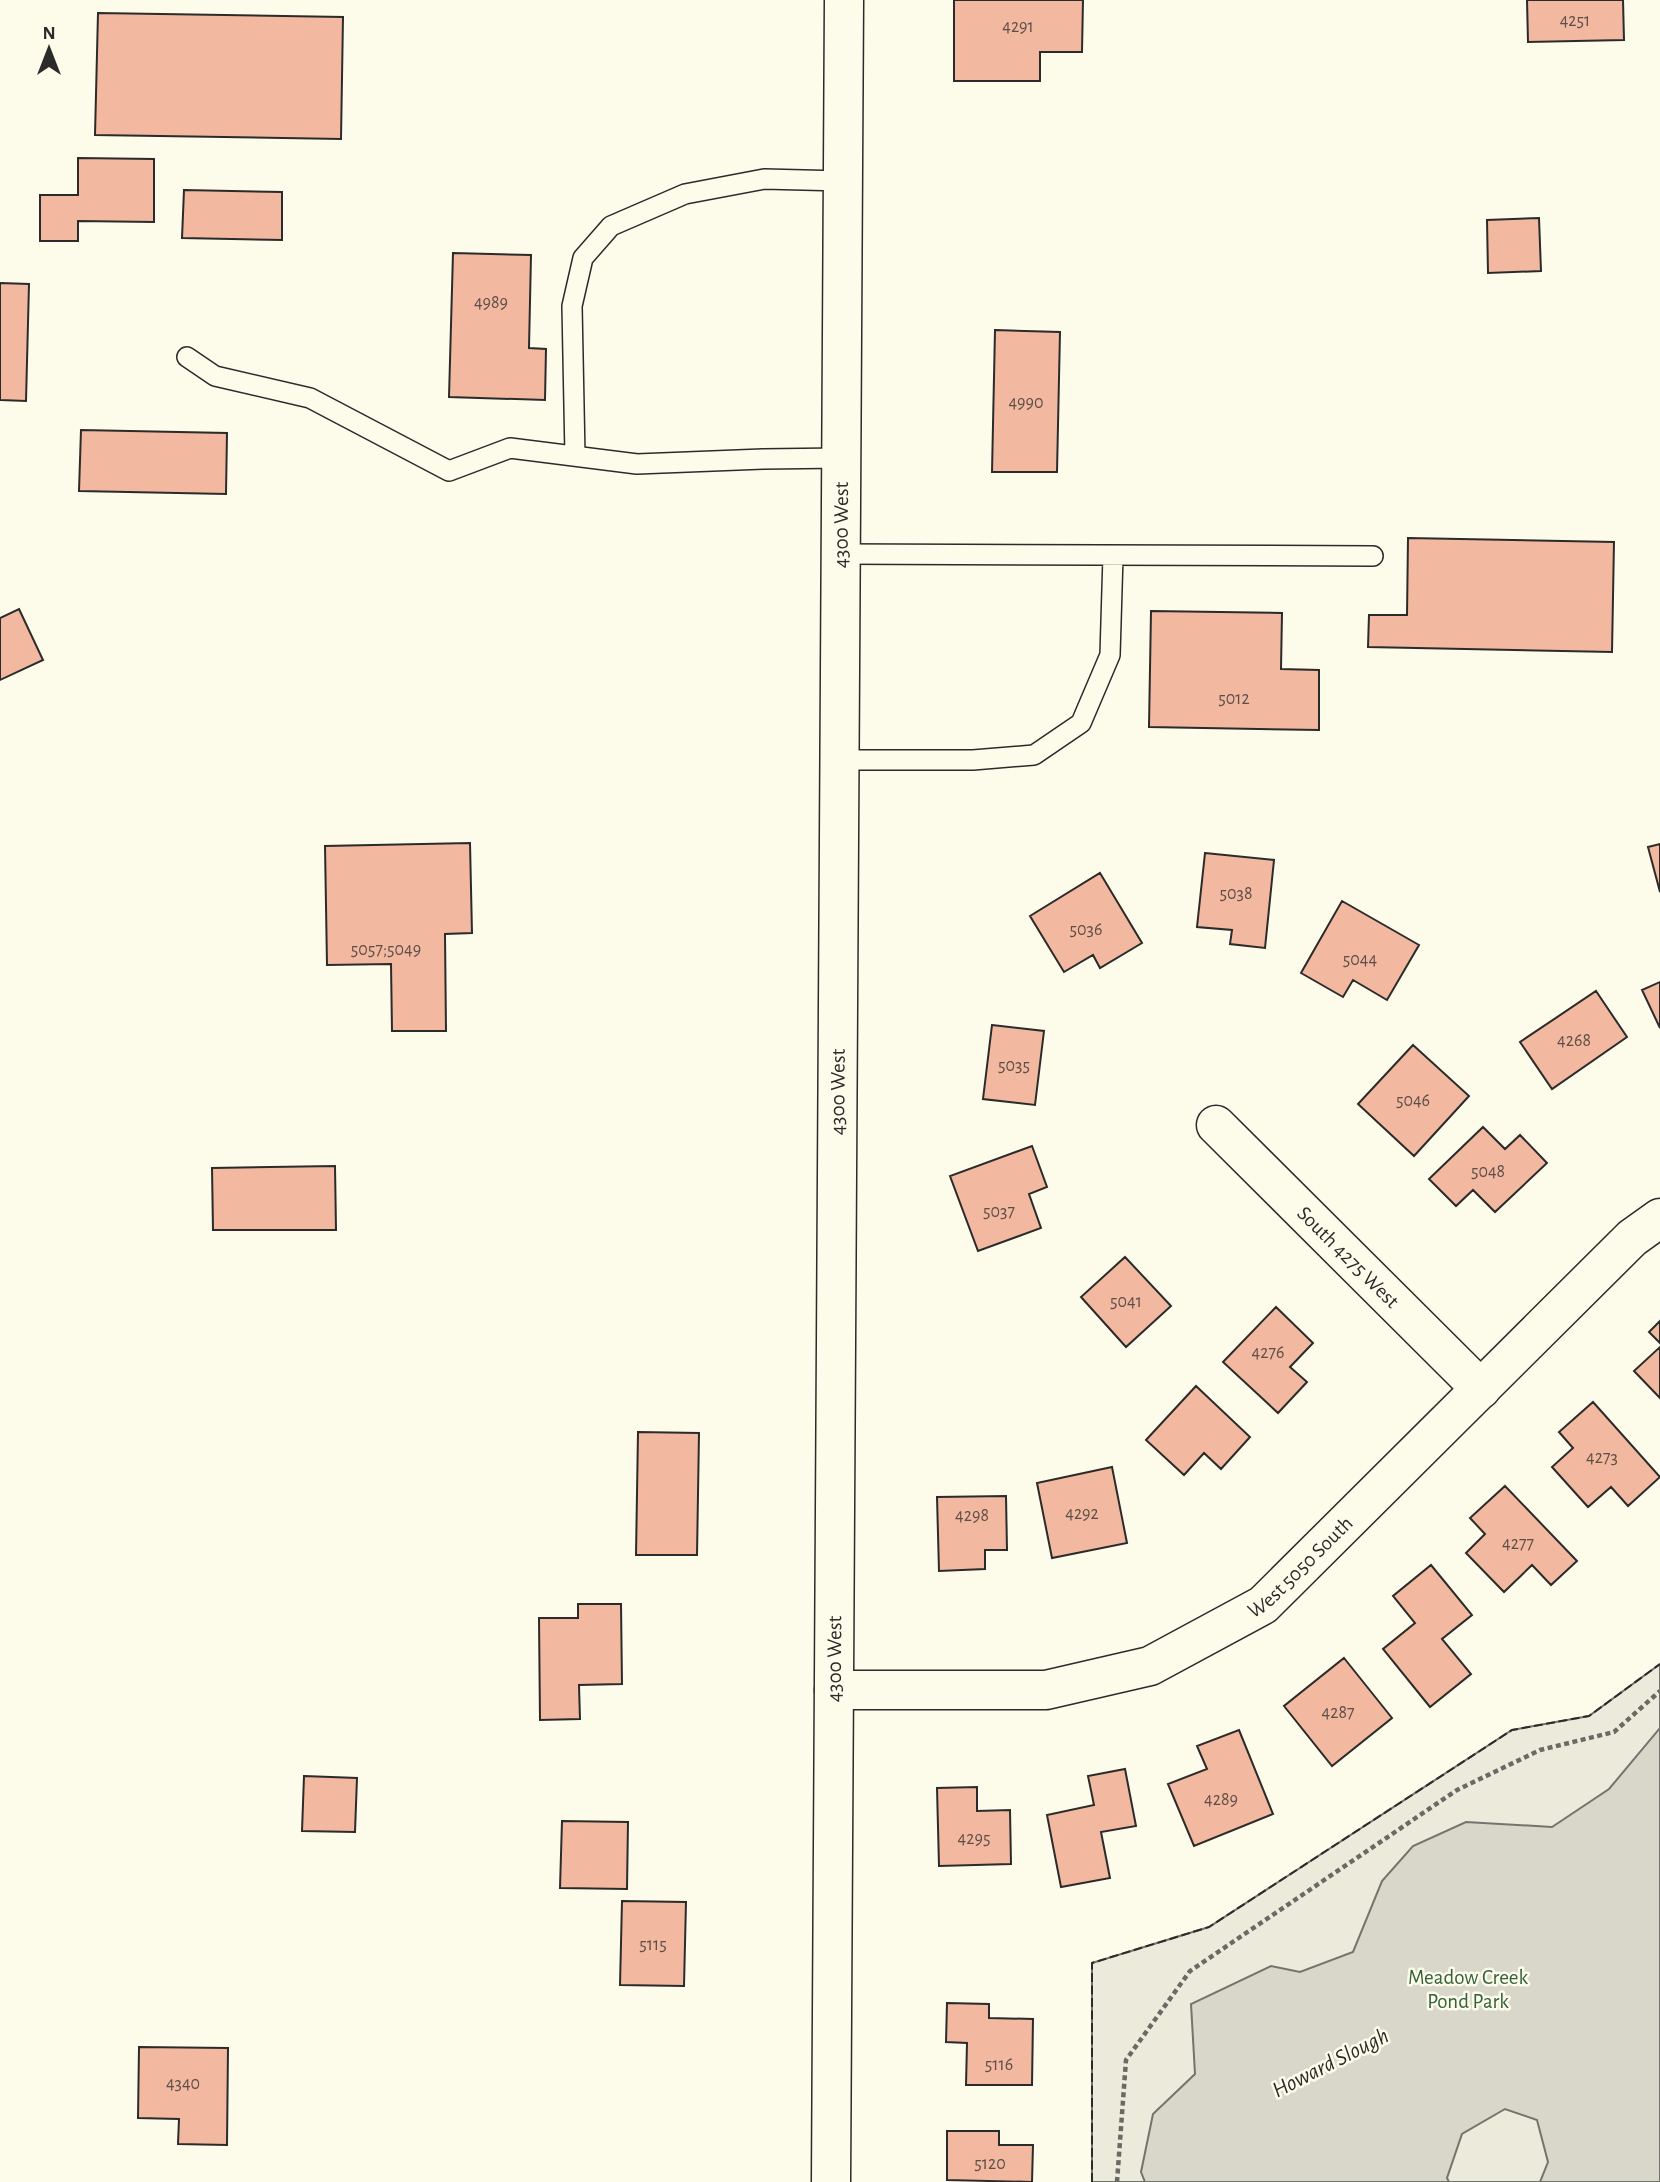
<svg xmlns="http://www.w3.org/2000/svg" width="1660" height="2182" font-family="'Alegreya Sans',sans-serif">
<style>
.green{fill:#ecebdb;stroke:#74746e;stroke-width:2}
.water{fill:#d8d7c9;stroke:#74746e;stroke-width:2}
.building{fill:#f2b8a0;stroke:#2b2b2b;stroke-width:2}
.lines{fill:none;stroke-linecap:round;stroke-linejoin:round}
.service-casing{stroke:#2b2b2b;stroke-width:22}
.minor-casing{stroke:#2b2b2b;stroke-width:41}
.tertiary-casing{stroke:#2b2b2b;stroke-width:41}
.path{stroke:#6a6964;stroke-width:4.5;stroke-dasharray:5 3.5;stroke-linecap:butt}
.service{stroke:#fdfbea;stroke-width:19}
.minor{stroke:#fdfbea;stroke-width:38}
.tertiary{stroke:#fdfbea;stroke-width:38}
.fence{stroke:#2b2b2b;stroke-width:2;stroke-dasharray:9 3.5;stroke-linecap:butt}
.labels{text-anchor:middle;stroke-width:5;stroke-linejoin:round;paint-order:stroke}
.number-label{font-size:18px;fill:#5d4e48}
.street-label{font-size:21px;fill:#2b2b2b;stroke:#fdfbea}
.park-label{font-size:21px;fill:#34623c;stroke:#fdfbea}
.water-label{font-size:23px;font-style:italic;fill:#2b2b2b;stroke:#fdfbea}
</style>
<rect width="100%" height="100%" fill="#fdfbea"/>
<path class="green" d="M1660,1664v518h-568v-219l117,-36 303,-197 77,-14z"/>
<path class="water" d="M1660,1728v454h-120l8,-20 -11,-42 -32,-11 -43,25 -15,44 2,4h-304l-4,-10 12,-58 42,-40 -4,-70 80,-38 29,6 53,-20 29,-71 31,-35 53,-24 86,5 57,-38z"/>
<path class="building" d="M954,0h129l-1,52h-42v29h-86z
M1527,0h96l1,40 -96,2z
M98,13l245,4 -2,122 -246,-4z
M78,158l76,1v63l-76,-1v20h-38v-46h38z
M184,190l98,2v48l-100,-2z
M1539,218l2,53 -53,2 -1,-53z
M453,253l78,2 -2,93 17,1 -1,51 -96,-3z
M0,283l29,1 -3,117 -26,-1z
M995,330l65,2 -3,140h-65z
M81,430l146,3 -1,61 -147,-3z
M1408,538l206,4 -2,110 -244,-5 1,-32h38z
M19,609l24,51 -43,20v-62z
M1151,611l131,2 -1,56 38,1v60l-170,-3z
M470,843l2,90 -27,1 1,97h-54l-1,-67 -64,1 -2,-119z
M1660,844v48l-12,-45z
M1205,853l69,7 -9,88 -35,-4 2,-14 -35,-3z
M1100,873l42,70 -42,25 -7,-13 -29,17 -34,-56z
M1342,901l77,44 -32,55 -34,-20 -10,17 -42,-24z
M1660,982v46l-18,-38z
M1596,991l31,46 -75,52 -32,-47z
M992,1025l52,6 -9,74 -52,-6z
M1413,1045l56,51 -55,60 -56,-52z
M1483,1127l22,22 15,-14 27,28 -52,49 -22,-22 -17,16 -27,-27z
M1032,1146l15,41 -18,7 12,34 -63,23 -28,-75z
M335,1166l1,64h-123l-1,-62z
M1125,1257l46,49 -45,41 -45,-50z
M1276,1307l37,36 -23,24 17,15 -29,31 -55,-51z
M1660,1321v22l-11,-11z
M1660,1347v51l-26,-27z
M1196,1386l54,51 -29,32 -17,-16 -20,22 -38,-35z
M1593,1402l67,75 -32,29 -17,-19 -23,20 -36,-40 21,-19 -14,-16z
M638,1432l61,1 -2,122h-61z
M1112,1467l15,76 -75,15 -15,-75z
M1505,1486l72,75 -26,24 -19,-20 -28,27 -38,-39 19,-19 -15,-16z
M1006,1496l1,54h-22v19l-46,2 -2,-74z
M1431,1565l41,50 -30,24 29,35 -41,33 -47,-58 32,-26 -22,-27z
M578,1604h43l1,80 -43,1 1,34 -40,1 -1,-102h39z
M1344,1658l48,60 -60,48 -48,-60z
M1239,1730l34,84 -79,32 -26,-62 39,-15 -10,-23z
M1125,1769l11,57 -35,6 9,46 -49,9 -14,-72 47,-10 -6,-29z
M304,1776l53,2 -2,54 -53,-1z
M977,1787v24l33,-1 1,54 -72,2 -2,-78z
M562,1821l66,1 -1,67 -67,-1z
M622,1901l64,1 -2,84 -64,-1z
M947,2003l42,1v14l44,1 -1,66h-66l1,-42 -21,-1z
M139,2047l89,1 -1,97 -49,-1 1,-25 -41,-1z
M947,2131h52v14h34l-1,37 -85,-2z"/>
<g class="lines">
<g class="service-casing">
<path id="service" d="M187,357l28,19 95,22 139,73 61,-23 127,16 126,-5 79,-1
M575,456l-3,-150 11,-48 28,-32 74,-32 79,-15 79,2
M841,554l532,2
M839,760h134l61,-5 47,-32 29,-68 3,-99"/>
</g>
<g class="minor-casing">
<g id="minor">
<path id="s1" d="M1216,1125l265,264"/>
<path id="s2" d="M834,1690h212l104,-24 113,-61 369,-367 28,-20"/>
</g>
</g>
<g class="tertiary-casing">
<g id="tertiary">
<path id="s3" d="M831,2182l13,-2182"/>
</g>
</g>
<path class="path" d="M1117,2182l9,-122 64,-89 267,-181 83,-40 74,-18 46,-41"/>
<use href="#service" class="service"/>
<use href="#minor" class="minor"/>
<use href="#tertiary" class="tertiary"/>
<path class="fence" d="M1092,2182v-219l117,-36 303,-197 77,-14 71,-52"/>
</g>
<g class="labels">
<g class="number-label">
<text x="1575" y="26">4251</text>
<text x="1018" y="32">4291</text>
<text x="491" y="308">4989</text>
<text x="1026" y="408">4990</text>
<text x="1234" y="704">5012</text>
<text x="1236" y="899">5038</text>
<text x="1086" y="935">5036</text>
<text x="386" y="955">5057;5049</text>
<text x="1360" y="965">5044</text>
<text x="1574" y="1046">4268</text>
<text x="1014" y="1071">5035</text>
<text x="1413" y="1106">5046</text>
<text x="1488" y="1177">5048</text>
<text x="999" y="1217">5037</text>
<text x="1126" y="1307">5041</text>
<text x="1268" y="1358">4276</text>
<text x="1602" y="1463">4273</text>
<text x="1082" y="1519">4292</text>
<text x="972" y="1521">4298</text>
<text x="1518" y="1549">4277</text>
<text x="1338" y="1718">4287</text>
<text x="1221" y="1805">4289</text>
<text x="974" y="1844">4295</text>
<text x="653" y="1950">5115</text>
<text x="999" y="2070">5116</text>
<text x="183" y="2089">4340</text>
<text x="990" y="2169">5120</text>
</g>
<g class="street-label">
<text dy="7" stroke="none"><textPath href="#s3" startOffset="1657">4300 West</textPath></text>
<text dy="7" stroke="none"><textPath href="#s3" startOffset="1090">4300 West</textPath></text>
<text dy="7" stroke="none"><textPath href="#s1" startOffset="187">South 4275 West</textPath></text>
<text dy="7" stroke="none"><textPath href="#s2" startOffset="500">West 5050 South</textPath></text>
<text dy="7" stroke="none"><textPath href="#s3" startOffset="523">4300 West</textPath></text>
</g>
<g class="park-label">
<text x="1468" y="1984">Meadow Creek<tspan x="1468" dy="24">Pond Park</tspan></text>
</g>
<g class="water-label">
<text transform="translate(1330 2062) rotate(-27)" y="8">Howard Slough</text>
</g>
</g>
<g transform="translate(49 49)" stroke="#fdfbea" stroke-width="5" paint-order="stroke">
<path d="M0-5L12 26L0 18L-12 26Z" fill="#2b2b2b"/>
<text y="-10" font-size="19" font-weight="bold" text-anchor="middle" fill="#2b2b2b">N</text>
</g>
</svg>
